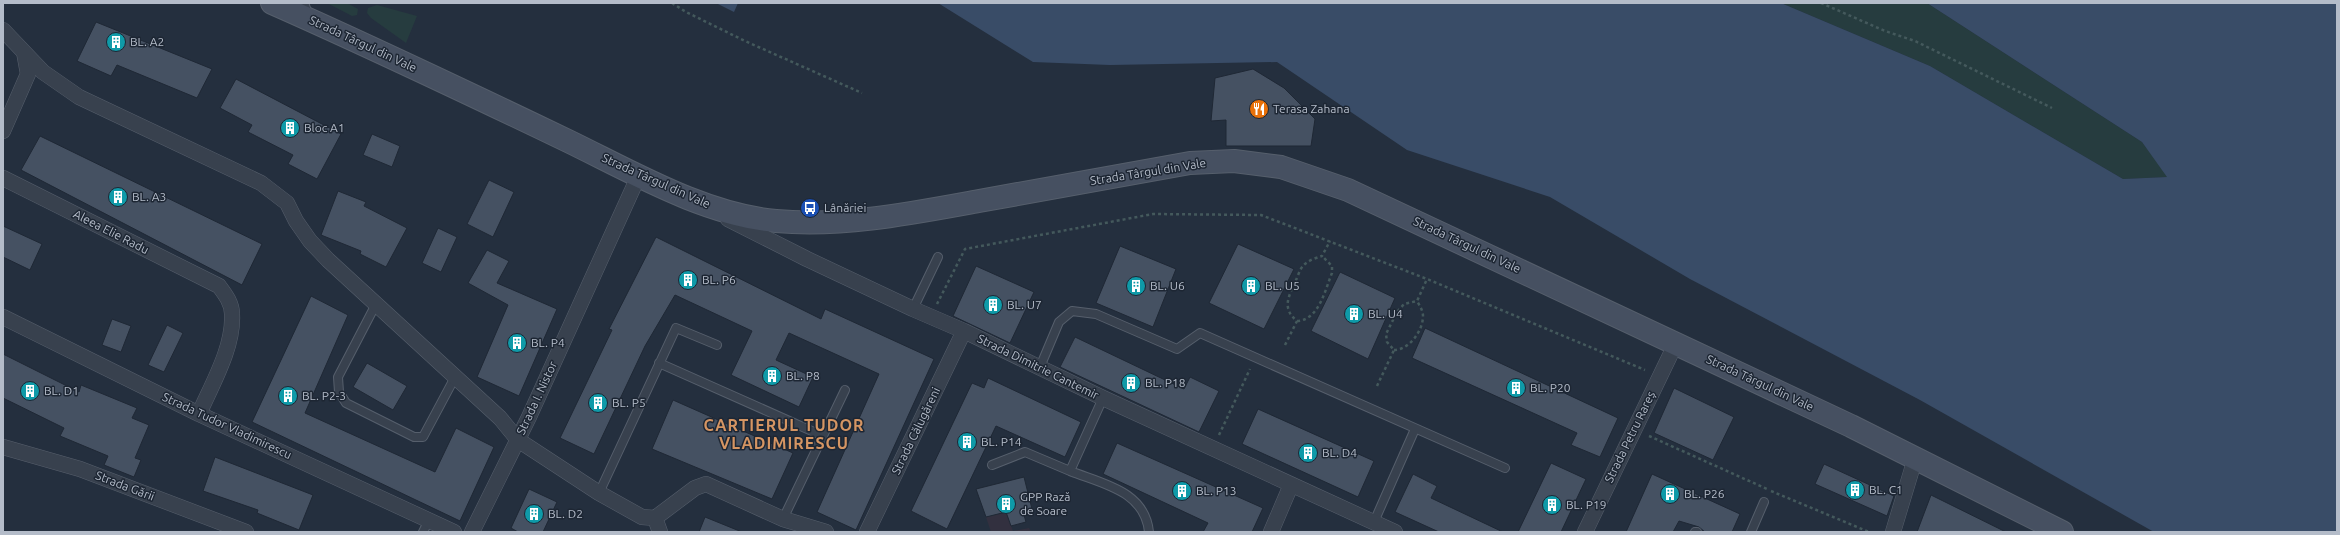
<svg xmlns="http://www.w3.org/2000/svg" width="2340" height="535" font-family="Ubuntu,sans-serif">
<style>
.medical{fill:#32303f}
.green{fill:#263c3f}
.water{fill:#394c67}
.building{fill:#455162;stroke:#1f2835}
.lines{fill:none;stroke-linecap:round;stroke-linejoin:round}
.lane-casing{stroke:#565f6c;stroke-width:10}
.street-casing{stroke:#565f6c;stroke-width:16}
.secondary-casing{stroke:#565f6c;stroke-width:24}
.path{stroke:#44595c;stroke-width:2.5;stroke-dasharray:3 3;stroke-linecap:butt}
.lane{stroke:#38414e;stroke-width:8}
.street{stroke:#38414e;stroke-width:15}
.secondary{stroke:#465061;stroke-width:22}
.labels{text-anchor:middle;stroke-width:3;stroke-linejoin:round;paint-order:stroke}
.poi-label{font-size:12px;fill:#b4bcc9;stroke:#1d2633;text-anchor:start}
.street-label{font-size:12px;fill:#b4bcc9;stroke:#1d2633}
.district-label{font-size:16px;font-weight:bold;letter-spacing:1px;fill:#d59563;stroke:#1d2633}
</style>
<rect width="100%" height="100%" fill="#242f3e"/>
<path class="medical" d="M1006,512l7,19 16,-3 2,4h-40l-5,-15z"/>
<path class="green" d="M327,3h20l11,6 -1,6 -5,1z
M1781,3h146l215,139 26,35 -45,2 -193,-113z
M377,5l40,11 -11,27 -35,-25 -4,-5 1,-5z"/>
<path class="water" d="M716,3h22l-4,9z
M938,3h843l149,63 193,113 44,-2 -25,-35 -215,-139h410v529h-183l-234,-132 -230,-121 -140,-82 -143,-47 -130,-88 -167,3 -77,-3z"/>
<path class="building" d="M96,22l116,47 -15,29 -80,-33 -6,11 -34,-15z
M1253,69l31,19 31,31 -4,27h-85v-26l-15,1 4,-43z
M236,79l105,55 -24,45 -29,-15 5,-9 -45,-23 4,-7 -32,-17z
M372,134l28,12 -8,21 -29,-12z
M40,136l222,108 -20,41 -221,-115z
M489,180l25,12 -21,45 -26,-13z
M338,191l28,11 -2,4 43,22 -21,39 -26,-13 1,-3 -40,-16z
M3,226l39,18 -12,26 -27,-13z
M438,228l19,9 -16,35 -19,-9z
M656,237l165,82 4,-10 109,50 -78,171 -39,-18 62,-138 -90,-41 -13,27 37,17 -14,30 -68,-32 21,-44 -77,-36 -30,51 -51,108 -34,-16 52,-108 -3,-1z
M1238,244l56,25 -30,60 -55,-26z
M1120,246l56,23 -23,58 -57,-24z
M487,250l22,11 -12,22 60,26 -38,87 -42,-19 31,-72 -40,-22z
M976,266l58,26 -24,51 -57,-27z
M1340,272l55,26 -27,61 -57,-28z
M311,296l37,19 -43,98 130,59 21,-44 38,19 -34,74 -208,-99z
M112,319l19,7 -10,26 -19,-7z
M167,325l16,8 -19,39 -16,-7z
M1425,328l193,90 -18,39 -29,-12 6,-12 -165,-75z
M1075,337l109,52 6,-12 29,14 -20,41 -139,-65z
M3,354l76,38 2,-7 56,23 -5,10 17,7 -14,33 6,2 -7,17 -30,-12 4,-9 -48,-20 4,-8 -61,-30z
M367,363l40,23 -14,24 -40,-23z
M988,378l93,44 -16,35 -69,-31 -49,103 -36,-18 61,-128 12,5z
M1674,388l60,29 -21,43 -59,-27z
M673,400l120,53 -21,46 -120,-50z
M1258,409l116,52 -16,36 -116,-53z
M1117,443l146,65 -11,24h-49l5,-9 -105,-49z
M215,457l98,38 -14,35 -42,-17 1,-3 -55,-19z
M1551,463l35,16 -25,53h-43z
M1824,464l70,32 -7,20 -72,-32z
M1413,474l24,12 -6,12 72,34h-64l-44,-20z
M1652,474l88,40 -8,18h-27l-6,-5 -20,-6 -6,11h-47z
M1024,477l9,36 -9,2 2,7 -15,4 -5,-14 -20,5 -10,-28z
M529,489l28,13 -14,30h-25l-7,-4z
M1931,495l75,37h-89z
M705,517l37,15h-43z"/>
<g class="lines">
<g class="lane-casing">
<path id="lane" d="M304,3l5,13
M376,304l-38,73 1,15 7,11 68,34h9l31,-58
M913,309l25,-52
M659,363l164,73
M1040,367l19,-45 13,-11 24,3 81,35 23,-16 305,135
M992,465l33,-13 45,19 33,-73
M1070,471c33,13 75,20 79,61
M599,493l77,-165 41,17
M783,519l62,-129
M1374,522l41,-93
M423,532l6,-12
M1695,532h2
M1751,532l13,-30"/>
</g>
<g class="street-casing">
<path id="street" d="M3,30l40,42 36,25 182,86 26,20 9,18 14,20 18,19 172,158 18,22 81,53 43,24 13,1 40,-30 11,-4 77,35 43,13
M3,131l25,-57 -4,-22
M3,178l216,108c6,8 13,17 13,28 2,33 -20,70 -33,100
M728,219l79,40 106,50 51,22 139,67 292,134
M3,317l196,97 255,118
M3,447l77,22 166,63
M655,518l5,14
M472,532l57,-115 110,-242
M867,532l97,-201
M1271,532l20,-47
M1585,532l91,-189
M1893,532l22,-73"/>
</g>
<g class="secondary-casing">
<path id="secondary" d="M272,3c100,44 198,91 296,138 64,31 137,74 208,80 68,6 137,-8 203,-20 71,-13 141,-26 211,-38l44,-2 47,6 67,23 503,236 211,106"/>
</g>
<path class="path" d="M672,3l14,9 59,29 117,52
M1821,3l64,28 30,10 137,67
M937,304l28,-55 188,-35 108,1 166,64 218,91
M1297,321c22,-1 28,-31 35,-48v-7l-10,-10
M1285,345l12,-24c-16,-13 -8,-25 -1,-41 2,-4 4,-11 7,-14 5,-6 13,-8 19,-10l8,-15
M1394,350c15,0 29,-19 29,-34 0,-5 -3,-10 -6,-15
M1377,386l17,-36 -7,-8 -1,-8 11,-22 7,-8 13,-3 10,-22
M1219,435l31,-66
M1649,436l118,53
M1771,491l98,41"/>
<use href="#lane" class="lane"/>
<use href="#street" class="street"/>
<use href="#secondary" class="secondary"/>
</g>
<defs>
<g id="building-disc" transform="scale(1)"><circle r="9.5" fill="#0f9aa8" stroke="#1d2633"/><path d="M-4-6H4V6H1V3H-1V6H-4ZM-2.5-4.3h1.7v1.8h-1.7ZM.8-4.3h1.7v1.8H.8ZM-2.5-1h1.7V.8h-1.7ZM.8-1h1.7V.8H.8Z" fill="#fff"/></g>
<g id="restaurant-disc" transform="scale(1)"><circle r="9.5" fill="#e8710a" stroke="#1d2633"/><path d="M-5-6h1v4h1v-4h1v4h1v-4h1v5L-1.5 .5V6h-2V.5L-5-1ZM5-6V6H3V1.5H1.5Q1.5-4 5-6Z" fill="#fff"/></g>
<g id="bus-disc" transform="scale(1)"><circle r="9.5" fill="#1a4fb4" stroke="#1d2633"/><path d="M-5-6H5V4H4V6H2V4H-2V6H-4V4H-5ZM-3.5-4V0h7V-4ZM-3.5 1.2v1.5H-2V1.2ZM2 1.2v1.5H3.5V1.2Z" fill="#fff"/></g>
</defs>
<g fill-rule="evenodd">
<use href="#building-disc" x="116" y="42"/>
<use href="#restaurant-disc" x="1259" y="109"/>
<use href="#building-disc" x="290" y="128"/>
<use href="#building-disc" x="118" y="197"/>
<use href="#bus-disc" x="810" y="208"/>
<use href="#building-disc" x="688" y="280"/>
<use href="#building-disc" x="1136" y="286"/>
<use href="#building-disc" x="1251" y="286"/>
<use href="#building-disc" x="993" y="305"/>
<use href="#building-disc" x="1354" y="314"/>
<use href="#building-disc" x="517" y="343"/>
<use href="#building-disc" x="772" y="376"/>
<use href="#building-disc" x="1131" y="383"/>
<use href="#building-disc" x="1516" y="388"/>
<use href="#building-disc" x="30" y="391"/>
<use href="#building-disc" x="288" y="396"/>
<use href="#building-disc" x="598" y="403"/>
<use href="#building-disc" x="967" y="442"/>
<use href="#building-disc" x="1308" y="453"/>
<use href="#building-disc" x="1855" y="490"/>
<use href="#building-disc" x="1182" y="491"/>
<use href="#building-disc" x="1670" y="494"/>
<use href="#building-disc" x="1006" y="504"/>
<use href="#building-disc" x="1552" y="505"/>
<use href="#building-disc" x="534" y="514"/>
</g>
<g class="labels">
<g class="poi-label">
<text x="130" y="46">BL. A2</text>
<text x="1273" y="113">Terasa Zahana</text>
<text x="304" y="132">Bloc A1</text>
<text x="132" y="201">BL. A3</text>
<text x="824" y="212">Lânăriei</text>
<text x="702" y="284">BL. P6</text>
<text x="1150" y="290">BL. U6</text>
<text x="1265" y="290">BL. U5</text>
<text x="1007" y="309">BL. U7</text>
<text x="1368" y="318">BL. U4</text>
<text x="531" y="347">BL. P4</text>
<text x="786" y="380">BL. P8</text>
<text x="1145" y="387">BL. P18</text>
<text x="1530" y="392">BL. P20</text>
<text x="44" y="395">BL. D1</text>
<text x="302" y="400">BL. P2-3</text>
<text x="612" y="407">BL. P5</text>
<text x="981" y="446">BL. P14</text>
<text x="1322" y="457">BL. D4</text>
<text x="1869" y="494">BL. C1</text>
<text x="1196" y="495">BL. P13</text>
<text x="1684" y="498">BL. P26</text>
<text x="1020" y="501">GPP Rază<tspan x="1020" dy="14">de Soare</tspan></text>
<text x="1566" y="509">BL. P19</text>
<text x="548" y="518">BL. D2</text>
</g>
<g class="street-label">
<text transform="translate(363 44) rotate(25)" y="4">Strada Târgul din Vale</text>
<text transform="translate(1148 172) rotate(-9)" y="4">Strada Târgul din Vale</text>
<text transform="translate(656 181) rotate(24)" y="4">Strada Târgul din Vale</text>
<text transform="translate(111 232) rotate(27)" y="4">Aleea Elie Radu</text>
<text transform="translate(1467 245) rotate(25)" y="4">Strada Târgul din Vale</text>
<text transform="translate(1038 367) rotate(26)" y="4">Strada Dimitrie Cantemir</text>
<text transform="translate(1760 383) rotate(25)" y="4">Strada Târgul din Vale</text>
<text transform="translate(537 398) rotate(-65)" y="4">Strada I. Nistor</text>
<text transform="translate(227 426) rotate(25)" y="4">Strada Tudor Vladimirescu</text>
<text transform="translate(916 431) rotate(-64)" y="4">Strada Călugăreni</text>
<text transform="translate(1630 437) rotate(-64)" y="4">Strada Petru Rareș</text>
<text transform="translate(125 486) rotate(21)" y="4">Strada Gării</text>
</g>
<g class="district-label">
<text x="784" y="431">CARTIERUL TUDOR<tspan x="784" dy="18">VLADIMIRESCU</tspan></text>
</g>
</g>
<rect width="2340" height="535" fill="none" stroke="#b4bcc9" stroke-width="8"/>
</svg>
